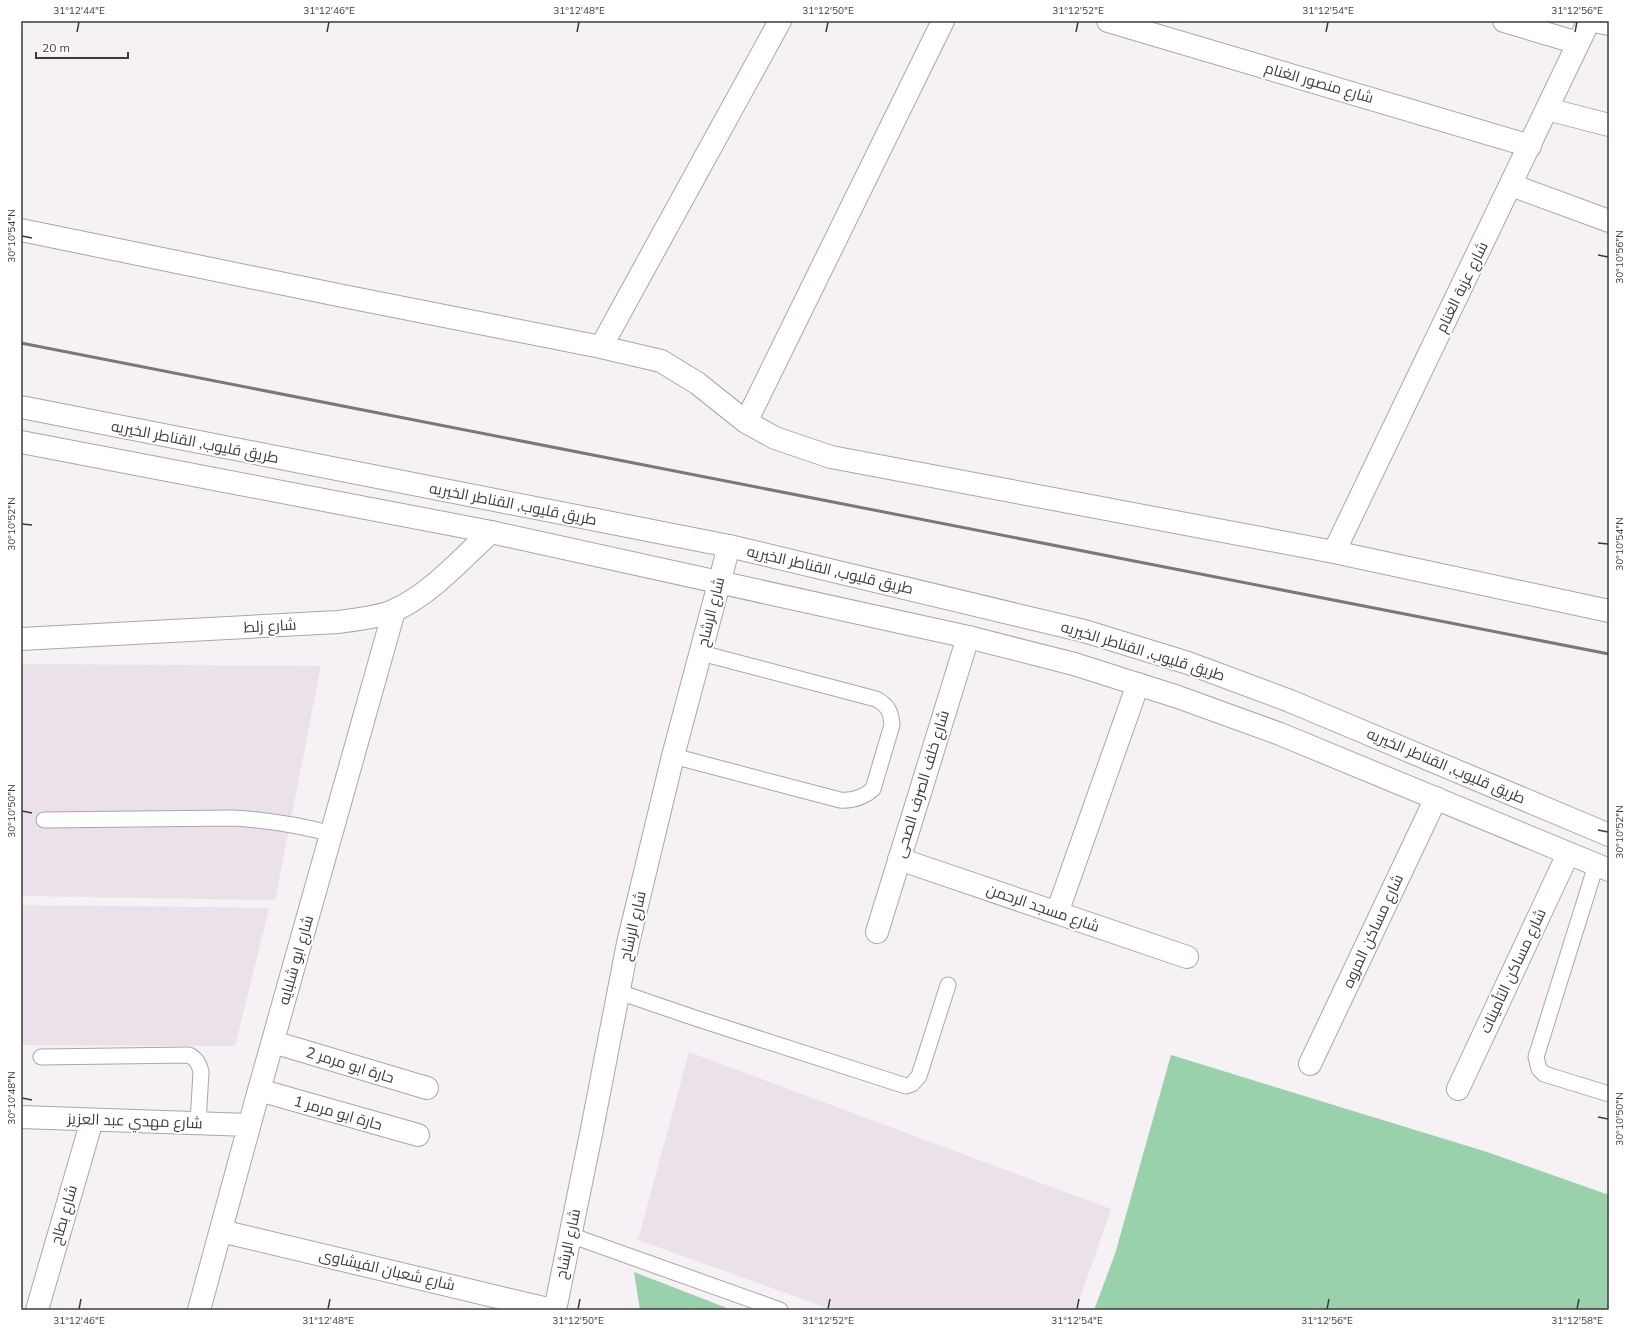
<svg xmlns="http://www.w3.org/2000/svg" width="1630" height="1331" font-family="Mulish,Cairo,sans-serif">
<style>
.built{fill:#ebe1eb}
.grass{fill:#99d1aa}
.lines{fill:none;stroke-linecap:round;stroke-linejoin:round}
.lane-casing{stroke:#aaa6aa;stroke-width:17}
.street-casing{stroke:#aaa6aa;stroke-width:24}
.secondary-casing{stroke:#aaa6aa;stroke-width:24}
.lane{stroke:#fff;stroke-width:15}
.street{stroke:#fff;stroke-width:22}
.secondary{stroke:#fff;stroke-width:22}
.rail{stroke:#7a777a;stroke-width:3}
.ticks{fill:none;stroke:#3d3b3d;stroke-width:1.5}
.labels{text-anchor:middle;stroke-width:4;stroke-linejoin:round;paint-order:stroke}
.street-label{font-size:15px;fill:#3d3b3d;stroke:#fff}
.neatline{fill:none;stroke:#3d3b3d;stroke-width:1.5}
.ticks-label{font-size:10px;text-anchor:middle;fill:#3d3b3d}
</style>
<rect width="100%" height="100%" fill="#f5f1f5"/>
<path class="built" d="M21,664l300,2 -46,234 -254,-4z
M21,905l248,3 -34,138 -214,-1z
M689,1052l422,157 -35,101h-243l-195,-70z"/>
<path class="grass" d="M1171,1055l316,97 122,43v115h-515l21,-56z
M634,1272l98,38h-92z"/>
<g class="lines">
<g class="lane-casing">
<path id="lane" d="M673,756l167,44c13,1 23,-2 33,-11l19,-64c-1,-13 -4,-20 -16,-26l-175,-46
M44,820l189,-2c35,2 66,7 99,16
M1596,865l-60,192 3,12 5,5 65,20
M619,992l79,27 208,67 6,-2 7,-8 29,-91
M41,1057l148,-2c7,4 10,8 12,17l-3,51
M570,1235l210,75"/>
</g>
<g class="street-casing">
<path id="street" d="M1108,21l422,125
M1504,21l74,22
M1595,21l14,3
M1547,109l62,16
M1511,185l98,36
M21,230l322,66 258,51 60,14 36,22 49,39 29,16 56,19 503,95 275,59
M601,347l179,-326
M746,422l197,-401
M1334,552l255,-531
M21,639l317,-17c16,-2 43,-5 57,-12 37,-17 66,-51 96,-78
M899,859l288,98
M1057,913l81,-229
M877,932l91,-295
M273,1042l154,46
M1310,1064l126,-266
M1458,1089l110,-235
M259,1090l159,45
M21,1117l228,8
M221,1231l331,79
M37,1310l55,-190
M199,1310l60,-220 135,-479
M555,1310l37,-181 36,-186 45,-187 56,-210"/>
</g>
<g class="secondary-casing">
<path id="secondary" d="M21,407l708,139 355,85 104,32 102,38 319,134
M21,442l470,90 477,105 106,27 104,33 102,37 329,136"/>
</g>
<use href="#lane" class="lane"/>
<use href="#street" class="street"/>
<use href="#secondary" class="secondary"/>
<path class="rail" d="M21,343l1588,311"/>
</g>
<path class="ticks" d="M77,32l2,-10M327,32l2,-10M577,32l2,-10M826,32l2,-10M1076,32l2,-10M1326,32l2,-10M1575,32l2,-10M22,236l10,2M1598,255l10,2M22,524l10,1M1598,543l10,1M22,811l10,2M1598,830l10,2M22,1098l10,2M1598,1117l10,2M79,1309l2,-10M328,1309l2,-10M578,1309l2,-10M828,1309l2,-10M1077,1309l2,-10M1327,1309l2,-10M1577,1309l2,-10"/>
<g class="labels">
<g class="street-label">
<text transform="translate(1319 83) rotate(16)" y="5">شارع منصور الغنام</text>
<text transform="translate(1462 287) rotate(-64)" y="5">شارع عزبة الغنام</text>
<text transform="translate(195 442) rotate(11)" y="5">طريق قليوب, القناطر الخيريه</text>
<text transform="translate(513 504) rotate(11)" y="5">طريق قليوب, القناطر الخيريه</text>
<text transform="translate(830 570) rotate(13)" y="5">طريق قليوب, القناطر الخيريه</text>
<text transform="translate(711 612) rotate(-76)" y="5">شارع الرشاح</text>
<text transform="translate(270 626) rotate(-3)" y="5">شارع زلط</text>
<text transform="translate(1143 651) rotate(17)" y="5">طريق قليوب, القناطر الخيريه</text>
<text transform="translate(1446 766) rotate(23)" y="5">طريق قليوب, القناطر الخيريه</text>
<text transform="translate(922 784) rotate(-73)" y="5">شارع خلف الصرف الصحى</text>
<text transform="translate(1043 908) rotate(19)" y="5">شارع مسجد الرحمن</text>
<text transform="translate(633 926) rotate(-77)" y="5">شارع الرشاح</text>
<text transform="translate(1373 931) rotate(-65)" y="5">شارع مساكن المروه</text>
<text transform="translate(296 960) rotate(-74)" y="5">شارع ابو شلبايه</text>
<text transform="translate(1513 971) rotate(-65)" y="5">شارع مساكن التأمينات</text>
<text transform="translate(350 1065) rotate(17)" y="5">حارة ابو مرمر 2</text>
<text transform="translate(338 1113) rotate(16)" y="5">حارة ابو مرمر 1</text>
<text transform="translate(135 1121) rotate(2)" y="5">شارع مهدي عبد العزيز</text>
<text transform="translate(64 1215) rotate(-74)" y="5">شارع بطاح</text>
<text transform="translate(568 1244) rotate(-78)" y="5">شارع الرشاح</text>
<text transform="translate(387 1270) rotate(13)" y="5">شارع شعبان الفيشاوى</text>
</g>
</g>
<rect width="1630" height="1331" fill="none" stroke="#ffffff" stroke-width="44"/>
<path d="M36 52v6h92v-6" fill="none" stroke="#3d3b3d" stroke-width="2"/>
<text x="42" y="52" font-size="12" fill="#3d3b3d" stroke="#ffffff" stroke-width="3" paint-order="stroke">20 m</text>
<rect x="22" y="22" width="1586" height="1287" class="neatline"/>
<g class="ticks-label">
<text x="79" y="14">31°12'44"E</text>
<text x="329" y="14">31°12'46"E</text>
<text x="579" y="14">31°12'48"E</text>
<text x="828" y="14">31°12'50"E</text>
<text x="1078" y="14">31°12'52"E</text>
<text x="1328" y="14">31°12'54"E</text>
<text x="1577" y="14">31°12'56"E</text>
<text transform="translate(11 236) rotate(-90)" y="4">30°10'54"N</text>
<text transform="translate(1619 257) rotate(-90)" y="4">30°10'56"N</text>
<text transform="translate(11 524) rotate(-90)" y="4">30°10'52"N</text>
<text transform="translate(1619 544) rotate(-90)" y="4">30°10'54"N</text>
<text transform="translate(11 811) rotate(-90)" y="4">30°10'50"N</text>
<text transform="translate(1619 832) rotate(-90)" y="4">30°10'52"N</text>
<text transform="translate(11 1098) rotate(-90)" y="4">30°10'48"N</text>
<text transform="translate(1619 1119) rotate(-90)" y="4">30°10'50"N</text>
<text x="79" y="1324">31°12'46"E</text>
<text x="328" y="1324">31°12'48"E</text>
<text x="578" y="1324">31°12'50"E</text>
<text x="828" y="1324">31°12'52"E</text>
<text x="1077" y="1324">31°12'54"E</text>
<text x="1327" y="1324">31°12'56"E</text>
<text x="1577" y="1324">31°12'58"E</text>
</g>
</svg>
